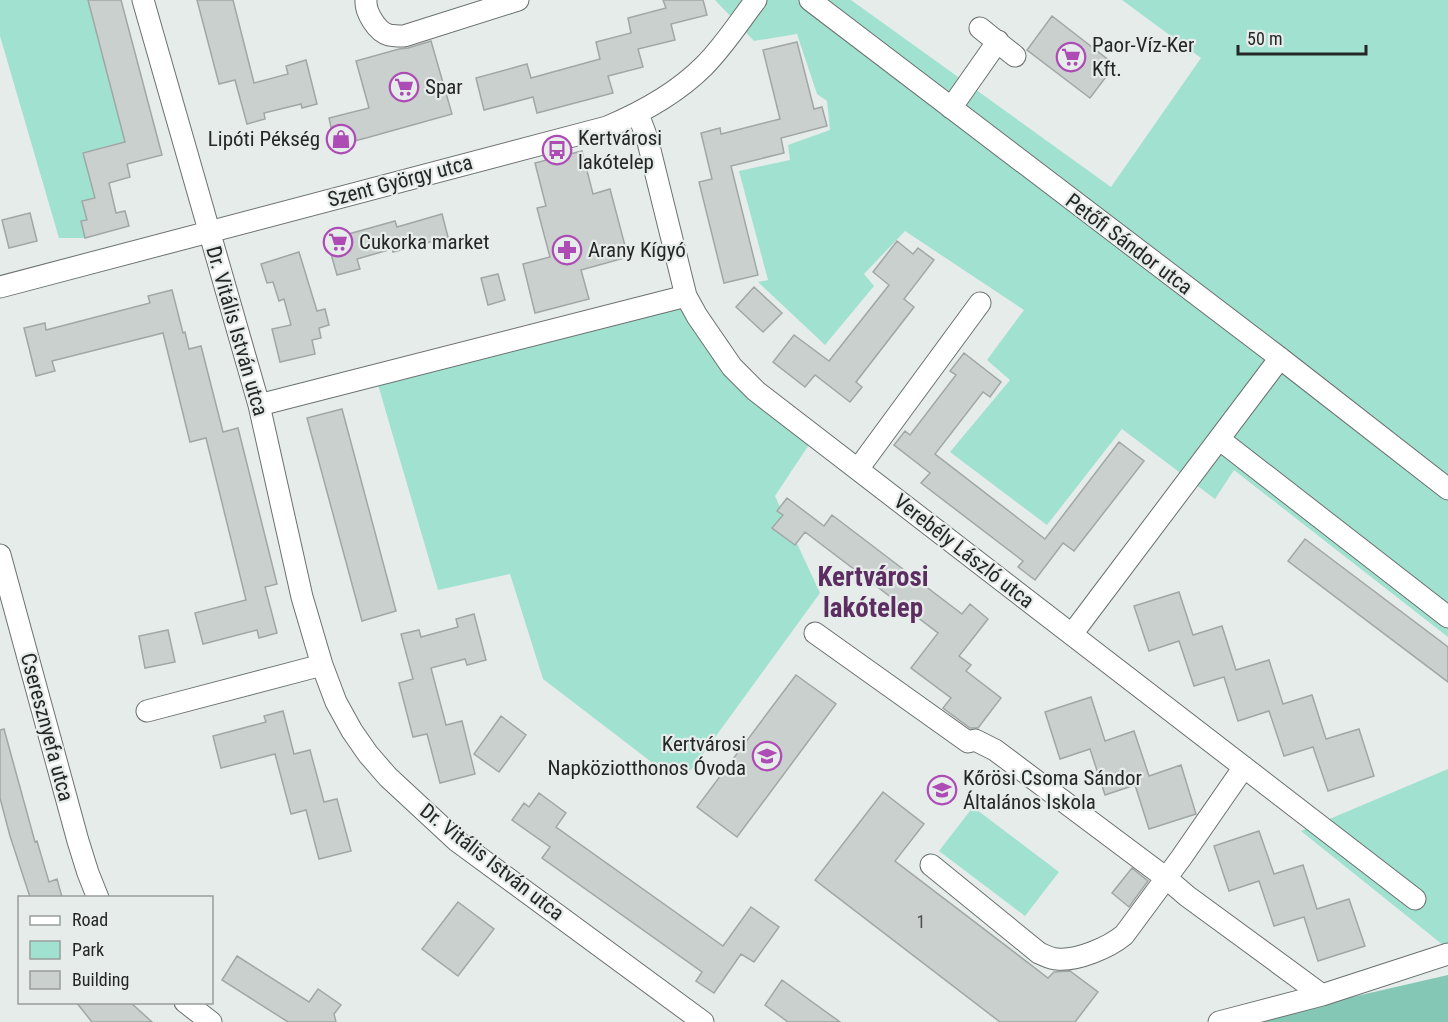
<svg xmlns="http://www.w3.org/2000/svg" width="1448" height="1022" font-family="'Roboto Condensed',sans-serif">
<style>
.green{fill:#a1e1cf}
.forest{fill:#85c7b5}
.building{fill:#cad0ce;stroke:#a1a7a5;stroke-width:1.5}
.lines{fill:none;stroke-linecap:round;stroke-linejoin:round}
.minor-casing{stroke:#6b716f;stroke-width:23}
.minor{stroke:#fff;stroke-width:21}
.labels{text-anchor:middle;stroke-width:4.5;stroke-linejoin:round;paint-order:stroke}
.number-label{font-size:18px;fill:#4e5150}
.poi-label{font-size:21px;fill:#252726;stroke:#e6ecea;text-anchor:start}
.street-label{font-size:21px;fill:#252726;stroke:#e6ecea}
.district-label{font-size:27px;font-weight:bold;fill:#5c2d60;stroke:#e6ecea}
</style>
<rect width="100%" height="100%" fill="#e6ecea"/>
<path class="green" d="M0,0h88l39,148 -23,-1 -21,6 12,45 -13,3 5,19 -6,2 4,16h-26l-59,-202z
M715,0h136l260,187 90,-129 -79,-58h326v637l-214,-167 -19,29 -93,-70 -75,96 -97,-73 60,-72 -23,-20 37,-50 -119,-79 -41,43 10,12 -49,59 -67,-63 10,-2 -29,-109 51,-11 -2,-15 42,-15 -3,-29 -10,-7 -20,-60 -43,7z
M692,287l26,56 30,36 70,52 -43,65 45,97 -128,176 -21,8 -128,-98 -33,-105 -72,16 -64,-219z
M1448,769v180l-147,-118z
M973,807l86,65 -34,44 -86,-65z"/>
<path class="forest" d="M1448,975v47h-186l64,-19z"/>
<path class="building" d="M88,0h33l41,155 -35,9 3,13 -21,6 7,30 9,-2 4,15 -44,12 -4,-17 6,-1 -5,-19 13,-3 -12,-45 42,-11z
M197,0h36l21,83 34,-9 -2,-8 20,-6 11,44 -15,4 -1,-4 -37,9 1,6 -18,5 -12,-44 -16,4z
M663,0h40l4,15 -36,9 4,16 -37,9 5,18 -35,9 5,17 -76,20 -4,-16 -49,13 -8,-32 51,-14 4,14 69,-19 -4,-17 35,-9 -3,-15 38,-10z
M1052,16l63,49 -25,33 -63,-48z
M431,41l21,73 -86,24 -31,8 -6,-28 40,-10 -13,-47 43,-12 9,-1z
M797,42l17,67 8,-2 5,19 -46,12 3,15 -53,13 27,109 -34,8 -25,-101 13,-3 -11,-46 19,-5 1,6 59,-15 -17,-69z
M582,151l11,43 17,-5 18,68 -47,13 8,29 -54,14 -12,-49 27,-7 -13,-49 9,-2 -11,-43z
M30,213l7,28 -28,7 -7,-28z
M442,214l6,23 -55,15 -1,-3 -35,10 3,10 -23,6 -10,-35 68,-19 2,6z
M897,241l16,13 5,-6 16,12 -30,39 10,8 -58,75 6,5 -12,15 -35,-27 -10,12 -32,-25 21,-27 35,26 60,-76 -16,-13z
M299,252l18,59 8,-2 4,16 -10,3 2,10 -9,2 3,14 -35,8 -8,-33 19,-4 -7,-26 -5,2 -6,-19 -6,1 -6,-19z
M498,274l7,26 -17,5 -7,-27z
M754,287l28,26 -19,19 -27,-25z
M172,290l11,43 2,-1 4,17 12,-3 22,86 15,-4 39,156 -12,3 12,46 -18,5 -2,-8 -54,14 -8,-31 51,-13 -40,-162 -16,4 -27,-109 -111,28 3,10 -19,5 -12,-48 21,-5 1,7 104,-27 -2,-7z
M964,353l37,29 -11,15 -7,-5 -48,62 110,85 74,-97 25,19 -70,90 -11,-8 -28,37 -17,-13 5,-6 -102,-78 9,-10 -36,-28 11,-14 5,4 46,-60 -6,-4z
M342,409l54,202 -34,10 -55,-203z
M787,498l37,28 8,-11 130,99 8,-10 18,15 -29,37 12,9 -5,6 35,27 -23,30h-8l-27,-20 8,-10 -40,-30 27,-35 -133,-101 -10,13 -23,-17 11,-13 -6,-4z
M1305,539l143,108v35l-160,-121z
M1179,592l14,43 29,-9 14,44 33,-10 14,44 29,-9 14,44 33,-10 15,47 -46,15 -15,-44 -29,9 -15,-45 -31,10 -14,-44 -30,9 -15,-45 -30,10 -15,-45z
M474,614l12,46 -19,5 -2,-6 -34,9 15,57 16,-4 13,53 -35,9 -13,-49 -14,3 -14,-54 14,-4 -12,-45 18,-4 2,7 37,-10 -2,-8z
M168,630l7,32 -30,6 -6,-32z
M796,675l40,29 -99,133 -40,-30z
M1091,697l14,44 29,-10 15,45 32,-11 15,49 -47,15 -14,-44 -30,10 -15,-46 -30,10 -15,-47z
M283,711l11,43 16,-4 14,52 13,-3 14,52 -32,8 -13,-49 -15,4 -16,-60 -54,14 -8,-32 53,-14 -2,-6z
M501,716l25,19 -27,37 -25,-18z
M4,729l31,113 2,-1 12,41 8,-3 5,18h-32l-20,-61 -10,-38v-68z
M883,792l41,32 -29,37 153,117 6,-6 16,-1 28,21 -23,30h-75l-185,-142z
M539,793l27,20 -10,14 167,119 28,-39 28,20 -25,35 -13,-8 -27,39 -18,-12 6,-9 -160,-114 8,-11 -38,-27 12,-17 5,4z
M1259,831l15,43 29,-9 14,44 32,-10 16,47 -47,15 -14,-44 -30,9 -15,-45 -30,10 -15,-45z
M1132,868l16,13 -19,26 -17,-14z
M458,902l36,27 -36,47 -36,-27z
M237,956l72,46 9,-13 23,16 -7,9 2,8h-48l-66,-42z
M782,980l58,42h-52l-23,-17z
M76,1002h54l22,20h-60z"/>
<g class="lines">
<g class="minor-casing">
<path id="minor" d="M143,0l116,405 43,192 20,68 14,37 16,29 16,23 20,23 69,64 246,181
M366,0c-1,12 11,32 23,35 5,1 11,1 15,1l114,-36
M810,0l470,358 168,131
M980,28l35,28
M951,108l47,-67
M638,114l9,24 39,158 11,20 35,51 24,24 659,508
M0,287l607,-160c36,-15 69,-33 97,-61 20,-20 35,-44 52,-66
M259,405l427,-109
M1219,439l229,178
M858,469l122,-166
M0,555l78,286 10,32 10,25
M815,633l153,109 7,-2 20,10 171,128 21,18 135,99
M1072,634l208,-276
M147,711l175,-46
M931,865l108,88c5,2 12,6 18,6 20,2 51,-11 67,-24l57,-77 63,-91
M185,1002l26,20
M1219,1022l103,-27 126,-41"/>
</g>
<use href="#minor" class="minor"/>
</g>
<defs>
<g id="supermarket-ring" transform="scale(1.5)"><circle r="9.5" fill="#e6ecea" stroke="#ad4cb4" stroke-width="1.5"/><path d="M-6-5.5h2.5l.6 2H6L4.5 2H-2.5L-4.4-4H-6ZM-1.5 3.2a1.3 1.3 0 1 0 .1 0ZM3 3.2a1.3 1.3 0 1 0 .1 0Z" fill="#ad4cb4"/></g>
<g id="shop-ring" transform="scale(1.5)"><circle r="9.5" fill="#e6ecea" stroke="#ad4cb4" stroke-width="1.5"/><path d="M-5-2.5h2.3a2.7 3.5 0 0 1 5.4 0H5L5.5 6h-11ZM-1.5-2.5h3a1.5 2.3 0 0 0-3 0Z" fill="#ad4cb4"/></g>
<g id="bus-ring" transform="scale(1.5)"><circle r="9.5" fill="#e6ecea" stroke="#ad4cb4" stroke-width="1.5"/><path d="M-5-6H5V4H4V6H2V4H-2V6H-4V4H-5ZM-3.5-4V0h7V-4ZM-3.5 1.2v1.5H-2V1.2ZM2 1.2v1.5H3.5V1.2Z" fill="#ad4cb4"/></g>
<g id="pharmacy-ring" transform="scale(1.5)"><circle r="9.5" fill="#e6ecea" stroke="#ad4cb4" stroke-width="1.5"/><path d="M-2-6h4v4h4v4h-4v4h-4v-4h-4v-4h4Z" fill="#ad4cb4"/></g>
<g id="school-ring" transform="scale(1.5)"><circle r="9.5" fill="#e6ecea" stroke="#ad4cb4" stroke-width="1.5"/><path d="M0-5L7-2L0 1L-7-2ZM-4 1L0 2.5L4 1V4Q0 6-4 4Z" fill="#ad4cb4"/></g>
</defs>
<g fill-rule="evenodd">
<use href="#supermarket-ring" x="1071" y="57"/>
<use href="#supermarket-ring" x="404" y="87"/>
<use href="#shop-ring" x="341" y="139"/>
<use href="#bus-ring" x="557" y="150"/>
<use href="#supermarket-ring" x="338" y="242"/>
<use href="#pharmacy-ring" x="567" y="250"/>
<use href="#school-ring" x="767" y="756"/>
<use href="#school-ring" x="942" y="790"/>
</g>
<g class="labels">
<g class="number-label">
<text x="921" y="928">1</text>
</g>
<g class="poi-label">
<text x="1092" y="52">Paor-Víz-Ker<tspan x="1092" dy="24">Kft.</tspan></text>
<text x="425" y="94">Spar</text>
<text x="578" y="145">Kertvárosi<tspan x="578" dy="24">lakótelep</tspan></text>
<text x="320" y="146" text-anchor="end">Lipóti Pékség</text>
<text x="359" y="249">Cukorka market</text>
<text x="588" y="257">Arany Kígyó</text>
<text x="746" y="751" text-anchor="end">Kertvárosi<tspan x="746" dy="24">Napköziotthonos Óvoda</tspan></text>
<text x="963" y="785">Kőrösi Csoma Sándor<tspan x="963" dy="24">Általános Iskola</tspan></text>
</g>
<g class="street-label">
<text transform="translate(400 181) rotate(-15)" y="7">Szent György utca</text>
<text transform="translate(1129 244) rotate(37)" y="7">Petőfi Sándor utca</text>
<text transform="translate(237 331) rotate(74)" y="7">Dr. Vitális István utca</text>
<text transform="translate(964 551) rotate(38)" y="7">Verebély László utca</text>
<text transform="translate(47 727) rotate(75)" y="7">Cseresznyefa utca</text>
<text transform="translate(492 862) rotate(38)" y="7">Dr. Vitális István utca</text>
</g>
<g class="district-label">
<text x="873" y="586">Kertvárosi<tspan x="873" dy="31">lakótelep</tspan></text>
</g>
</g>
<rect x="18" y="896" width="195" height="108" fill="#e6ecea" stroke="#999d9c" stroke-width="1.5"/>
<rect x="30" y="916" width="30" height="9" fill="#ffffff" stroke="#999d9c" stroke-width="1.5"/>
<text x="72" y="926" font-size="18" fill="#252726">Road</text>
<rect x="30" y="941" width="30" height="18" fill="#a1e1cf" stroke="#999d9c" stroke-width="1.5"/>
<text x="72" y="956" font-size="18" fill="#252726">Park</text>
<rect x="30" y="971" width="30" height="18" fill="#cad0ce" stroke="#999d9c" stroke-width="1.5"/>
<text x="72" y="986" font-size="18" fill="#252726">Building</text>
<path d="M1238 45v9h128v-9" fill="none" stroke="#252726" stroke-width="3"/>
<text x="1247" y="45" font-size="18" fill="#252726" stroke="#e6ecea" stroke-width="4.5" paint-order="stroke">50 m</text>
</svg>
